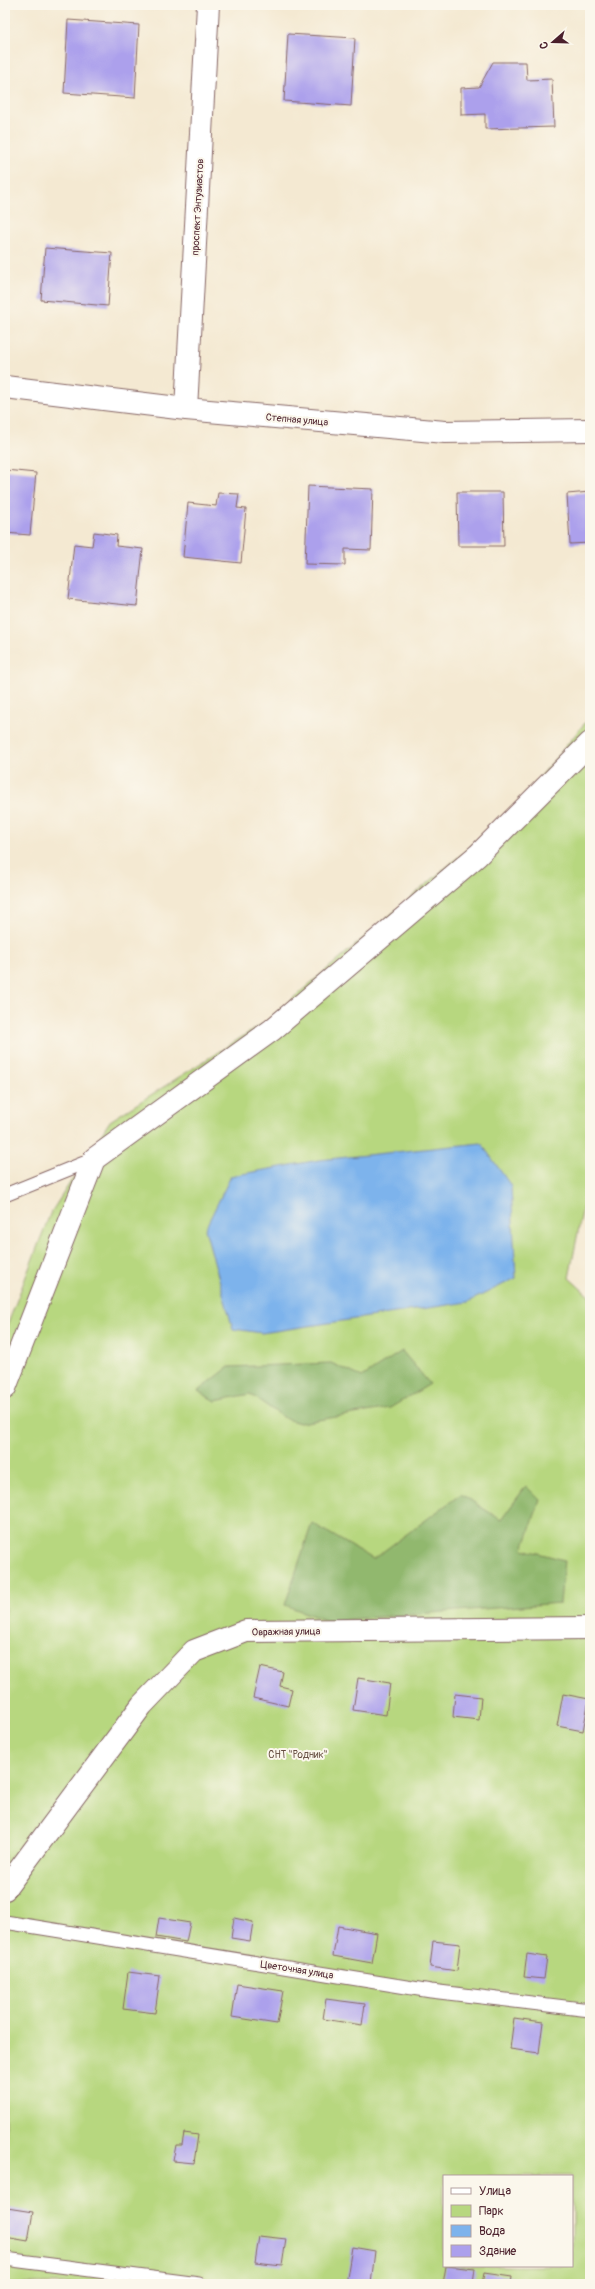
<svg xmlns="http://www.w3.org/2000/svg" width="595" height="2289" font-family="Pangolin,sans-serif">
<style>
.green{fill:#b7d77f;stroke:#807b55;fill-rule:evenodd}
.forest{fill:#91b86e;stroke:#6e6c4c}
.water{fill:#7db3ec;stroke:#64698c}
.building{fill:#aca0ec}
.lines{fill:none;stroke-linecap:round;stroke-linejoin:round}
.lane-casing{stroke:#866665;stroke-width:15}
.street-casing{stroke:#866665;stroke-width:24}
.lane{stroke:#fff;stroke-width:13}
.street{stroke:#fff;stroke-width:22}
.labels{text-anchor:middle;stroke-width:4;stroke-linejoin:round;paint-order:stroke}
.street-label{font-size:10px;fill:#4a1f2b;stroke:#fbf7ec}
.park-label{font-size:10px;fill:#654d40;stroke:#fbf7ec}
</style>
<rect width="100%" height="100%" fill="#fbf7ec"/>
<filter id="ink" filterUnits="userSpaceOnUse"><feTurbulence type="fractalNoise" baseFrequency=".025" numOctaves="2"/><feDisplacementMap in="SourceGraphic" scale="8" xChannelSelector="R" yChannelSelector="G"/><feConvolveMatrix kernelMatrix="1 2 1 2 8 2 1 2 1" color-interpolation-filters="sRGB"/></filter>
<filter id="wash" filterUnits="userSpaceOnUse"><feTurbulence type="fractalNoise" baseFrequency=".012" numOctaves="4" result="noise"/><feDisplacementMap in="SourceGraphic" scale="16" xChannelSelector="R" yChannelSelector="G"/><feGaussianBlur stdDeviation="0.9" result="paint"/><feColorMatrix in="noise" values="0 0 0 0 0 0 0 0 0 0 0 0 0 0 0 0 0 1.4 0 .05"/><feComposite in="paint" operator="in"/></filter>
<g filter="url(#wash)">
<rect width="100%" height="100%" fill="#f4e9d2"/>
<path class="green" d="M590,717v454l-21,107 21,19v987h-585v-953l45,-117 60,-93 154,-98 246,-210zM444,2176h128v90h-128z"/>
<path class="forest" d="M402,1351l28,33 -40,24 -90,15 -14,-4 -36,-25 -35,7 -17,-10 31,-24 102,-4 31,14z
M526,1486l14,14 -17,49 41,11 -4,43 -233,18 -42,-16 27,-82 61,36 88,-65 40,26z"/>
<path class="water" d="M481,1143l30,43 5,92 -48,24 -206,31 -29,-4 -28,-100 26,-53 88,-16z"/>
<g id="blocks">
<path class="building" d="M68,20l71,5 -4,73 -71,-5z
M288,34l67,4 -4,68 -67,-5z
M493,62h33l1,18 25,-1 2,48 -69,2v-15l-24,1v-27l18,-1z
M45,248l67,5 -4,53 -67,-6z
M5,470l31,3 -6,62 -25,-2z
M308,486l65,3 -2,61 -26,-1v16l-40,-1z
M457,492h46l1,54h-46z
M590,492v51l-20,1 -3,-50z
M218,493l21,1 -2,14 9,1 -5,54 -58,-6 5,-54 28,3z
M94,532l23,3 -1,11 27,3 -6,57 -69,-7 6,-55 18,2z
M260,1667l23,5 -3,14 12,3 -4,17 -35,-8z
M358,1678l32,5 -4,32 -33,-5z
M455,1694l26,3 -2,23 -26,-3z
M563,1694l26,5 -6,32 -26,-5z
M159,1918l31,5 -4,19 -30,-5z
M234,1918l19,4 -3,19 -19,-3z
M338,1926l39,7 -5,30 -39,-7z
M433,1941l27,3 -3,27 -27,-4z
M527,1954l20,3 -3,22 -20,-2z
M128,1972l32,4 -5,37 -32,-4z
M237,1984l46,7 -6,33 -45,-7z
M326,1999l39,5 -3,21 -39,-6z
M514,2018l29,4 -4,31 -29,-4z
M184,2133l14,2 -4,28 -21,-2 3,-16h6z
M7,2208l26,4 -5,29 -23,-4z
M259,2236l27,3 -4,27 -27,-3z
M352,2247l23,4 -4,33h-25z
M446,2266l29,3 -2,15h-30z
M484,2273l28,4 -1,7h-29z"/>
</g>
</g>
<g filter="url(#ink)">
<use href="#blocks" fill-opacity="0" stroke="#866665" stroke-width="1"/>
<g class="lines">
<g class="lane-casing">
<path id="lane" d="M5,1195l89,-36
M5,1922l426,69 159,19
M5,2259l194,25"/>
</g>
<g class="street-casing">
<path id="street" d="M5,387l181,22 259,23 145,-2
M186,409l22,-404
M5,1388l89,-229 178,-129 206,-175 112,-112
M5,1889l137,-184 52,-54 52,-20 344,-3"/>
</g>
<use href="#lane" class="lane"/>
<use href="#street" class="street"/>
</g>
</g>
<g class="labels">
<g class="street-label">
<text transform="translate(197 207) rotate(-87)" y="4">проспект Энтузиастов</text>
<text transform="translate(297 419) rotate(5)" y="4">Степная улица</text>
<text transform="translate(286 1631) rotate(-1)" y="4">Овражная улица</text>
<text transform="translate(297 1969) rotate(9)" y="4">Цветочная улица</text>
</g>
<g class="park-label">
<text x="298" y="1758">СНТ "Родник"</text>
</g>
</g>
<rect width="595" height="2289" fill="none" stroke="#fbf7ec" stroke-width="20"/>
<rect x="443" y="2175" width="130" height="92" fill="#fbf7ec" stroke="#b4a19f"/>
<rect x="451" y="2188" width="20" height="6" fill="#ffffff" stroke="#b4a19f"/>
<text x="479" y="2195" font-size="12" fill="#4a1f2b">Улица</text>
<rect x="451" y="2205" width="20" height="12" fill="#b7d77f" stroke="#b4a19f"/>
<text x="479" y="2215" font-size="12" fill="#4a1f2b">Парк</text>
<rect x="451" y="2225" width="20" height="12" fill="#7db3ec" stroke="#b4a19f"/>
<text x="479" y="2235" font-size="12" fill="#4a1f2b">Вода</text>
<rect x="451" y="2245" width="20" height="12" fill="#aca0ec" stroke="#b4a19f"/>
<text x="479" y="2255" font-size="12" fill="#4a1f2b">Здание</text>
<g transform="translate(553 42) rotate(250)" stroke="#fbf7ec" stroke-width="3" paint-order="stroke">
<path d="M0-3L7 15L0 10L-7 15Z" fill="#4a1f2b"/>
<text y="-6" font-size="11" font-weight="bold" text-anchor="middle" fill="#4a1f2b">С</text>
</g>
</svg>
